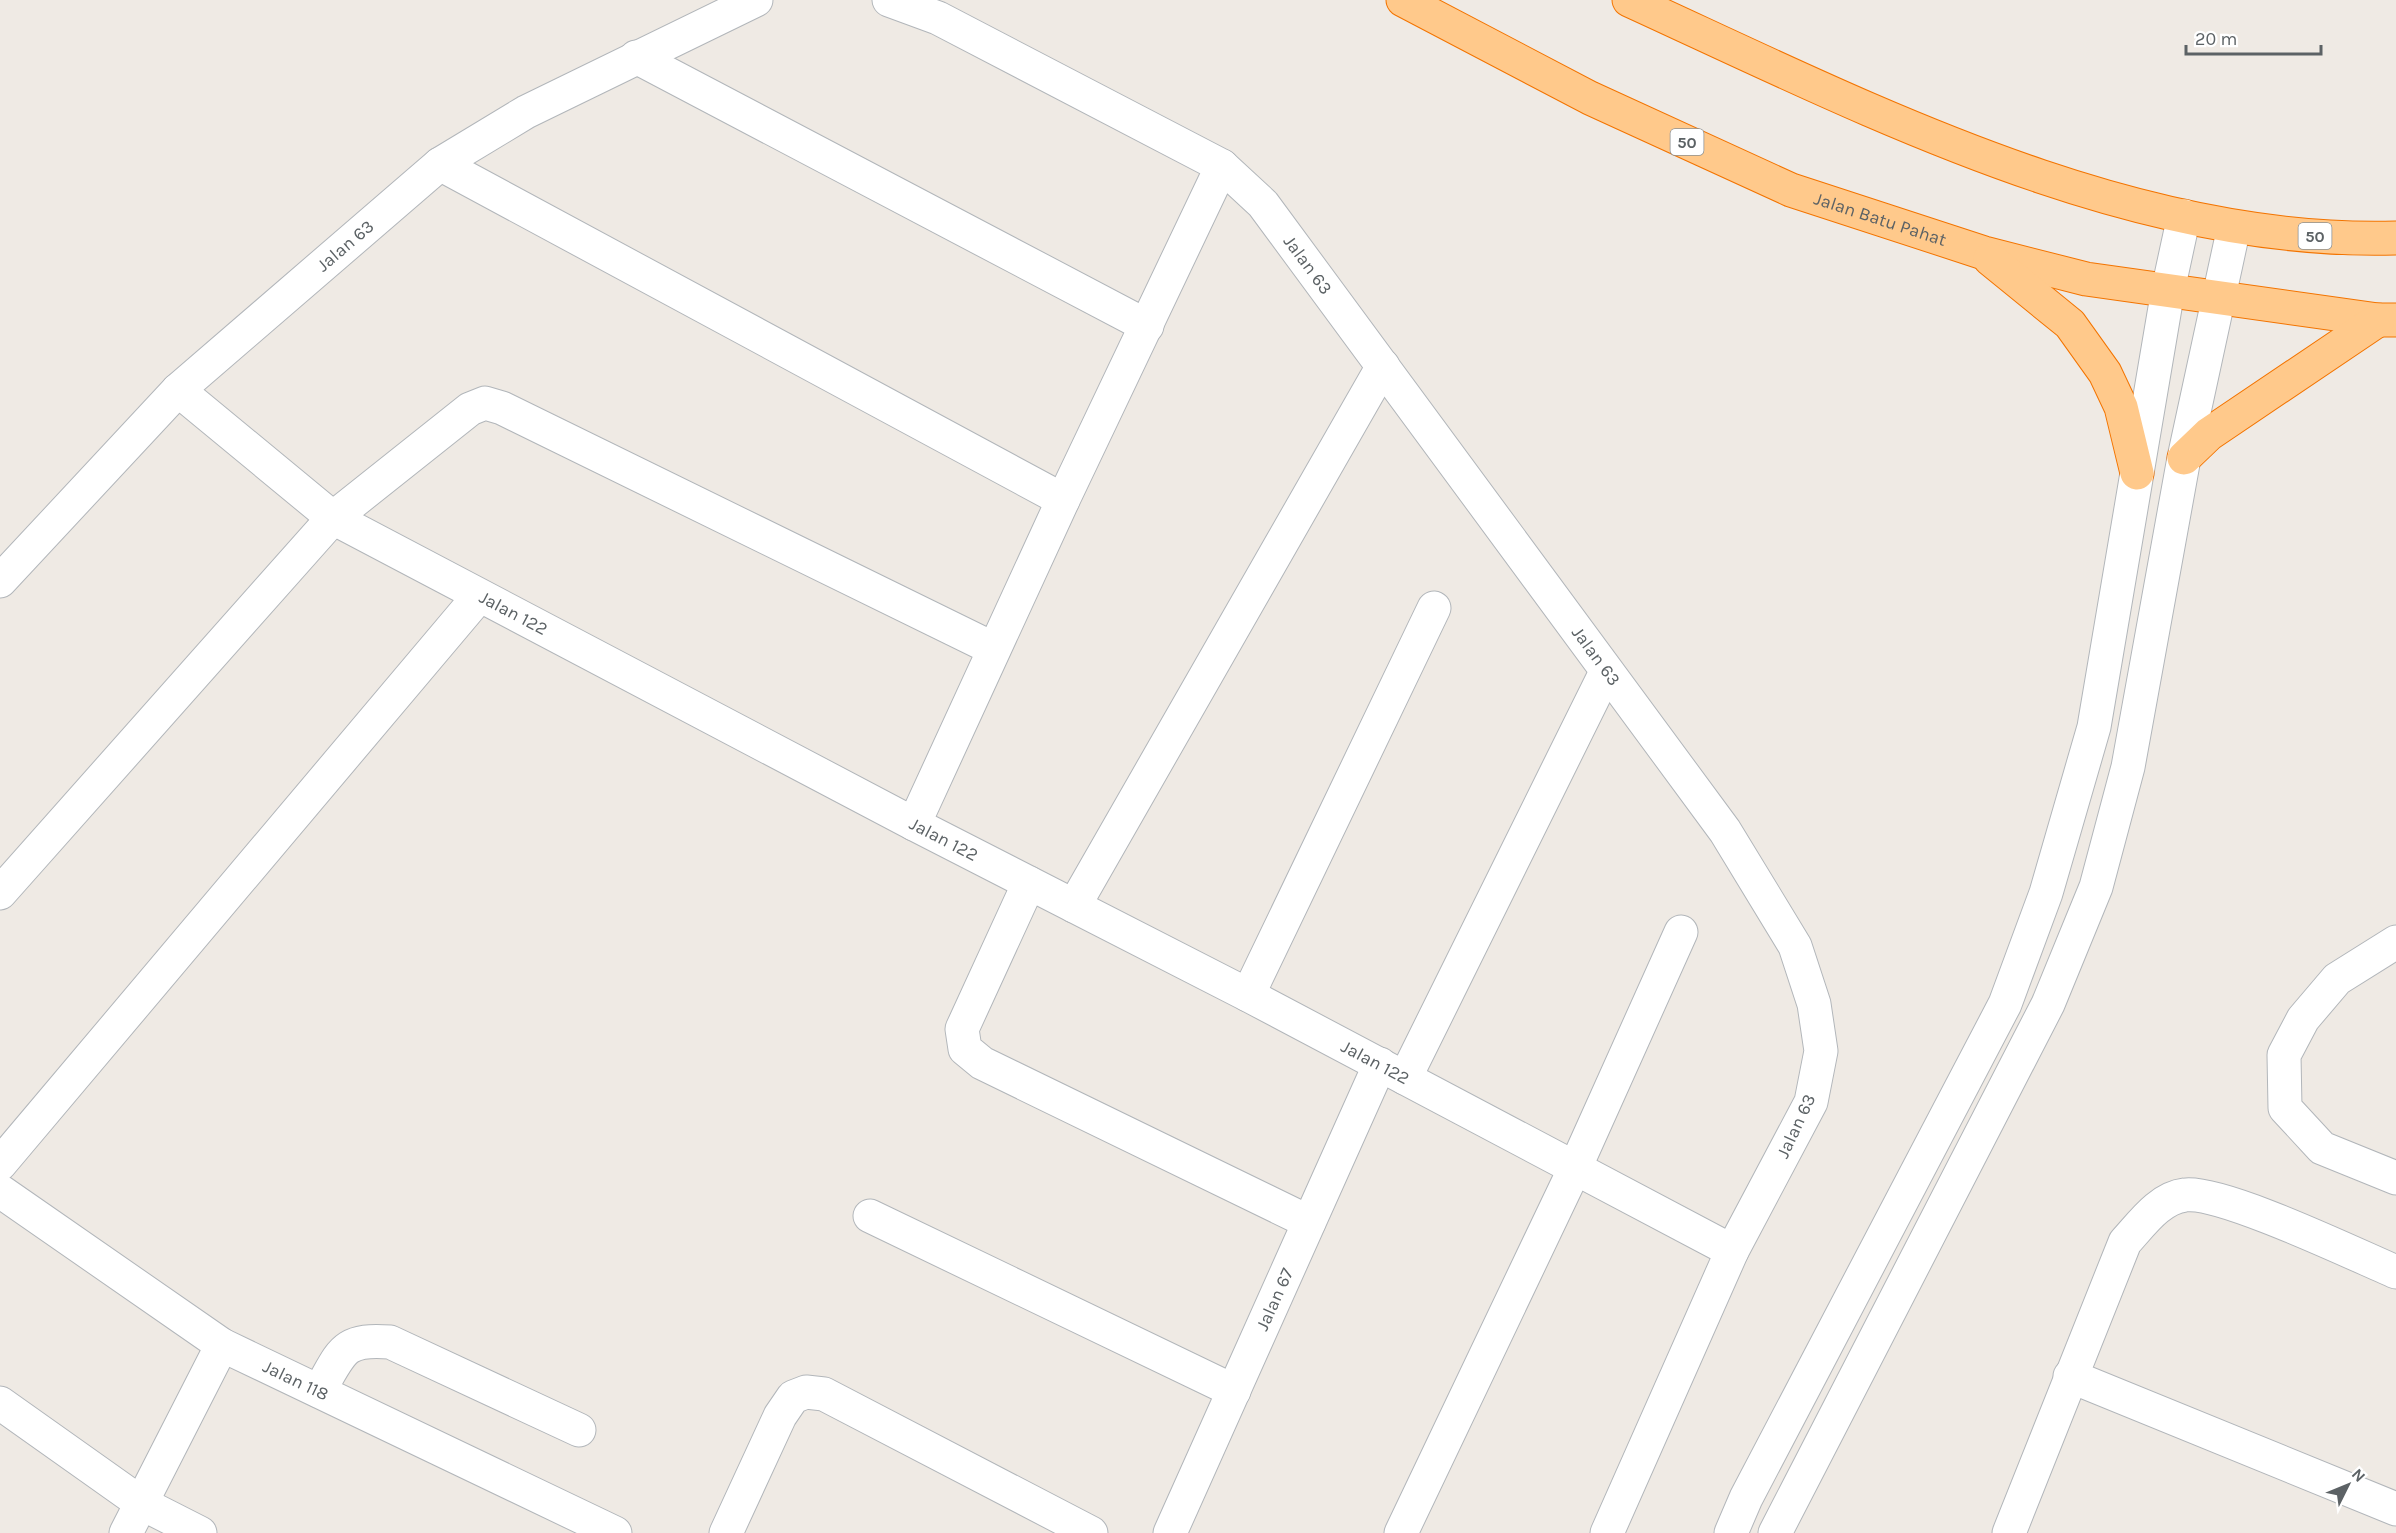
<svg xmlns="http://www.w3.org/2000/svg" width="2396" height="1533" font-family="Karla,sans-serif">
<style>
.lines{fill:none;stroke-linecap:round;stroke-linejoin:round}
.minor-casing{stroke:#b2b6ba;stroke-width:35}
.highway-casing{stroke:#f37400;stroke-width:35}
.minor{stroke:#fff;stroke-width:33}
.highway{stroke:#ffc98b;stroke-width:33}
.labels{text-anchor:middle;stroke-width:4.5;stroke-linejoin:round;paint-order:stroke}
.shield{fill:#fff;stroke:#8d9193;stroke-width:1.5}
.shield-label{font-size:16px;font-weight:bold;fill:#5c6265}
.street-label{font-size:18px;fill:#5c6265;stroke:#fff}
</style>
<rect width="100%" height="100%" fill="#efeae4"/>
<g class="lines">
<g class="minor-casing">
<g id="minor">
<path id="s1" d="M889,0l49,18 284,148 41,38 462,627 70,115 19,58 7,47 -10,51 -79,149 -125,282"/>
<path d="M636,57l511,269"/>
<path d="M440,164l623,336"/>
<path id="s2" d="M178,390l155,128 581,306 334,171 484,256"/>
<path id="s3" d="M0,581l178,-191 262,-226 86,-52 230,-112"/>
<path d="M914,824l149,-324 159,-334"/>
<path d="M1029,883l-67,146 3,20 17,14 327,159"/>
<path d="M0,893l333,-375 137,-109 15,-6 17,5 492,241"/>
<path d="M1074,906l309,-540"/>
<path d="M2396,942l-59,37 -34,40 -19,36 1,53 37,40 74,30"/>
<path d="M1248,995l186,-387"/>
<path d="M1405,1078l201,-406"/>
<path d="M0,1164l479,-568"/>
<path id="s4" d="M0,1191l222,154 393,188"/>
<path d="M870,1216l364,175"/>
<path d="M2070,1376l326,133"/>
<path d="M319,1391c23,-38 22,-53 71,-49l189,88"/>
<path d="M0,1403l141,100 59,30"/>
<path d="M126,1533l96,-188"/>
<path d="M726,1533l54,-117 13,-19 13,-5 18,2 267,139"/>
<path id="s5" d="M1170,1533l210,-469"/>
<path d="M1401,1533l174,-365 106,-236"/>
<path d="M1731,1533l15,-35 259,-494 41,-111 48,-166 74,-437 16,-74"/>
<path d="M1775,1533l273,-529 48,-117 32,-120 56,-309 50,-231"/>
<path d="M2009,1533l116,-291c16,-17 34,-44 60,-47 36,-5 171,60 211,77"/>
</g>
</g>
<g class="highway-casing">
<g id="highway">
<path id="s6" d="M1403,0l187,98 201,92 193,63 102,26 292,41h18"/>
<path d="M1629,0c236,108 501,246 767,238"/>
<path d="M1990,259l80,65 35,49 16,34 16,66"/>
<path d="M2184,458l25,-24 169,-114"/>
</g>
</g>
<use href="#minor" class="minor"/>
<use href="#highway" class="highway"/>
</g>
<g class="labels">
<g class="shield">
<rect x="1670.5" y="129" width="33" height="26" rx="4.5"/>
<rect x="2298.5" y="223" width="33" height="26" rx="4.5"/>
</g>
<g class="shield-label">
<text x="1687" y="148">50</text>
<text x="2315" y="242">50</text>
</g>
<g class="street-label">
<text dy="6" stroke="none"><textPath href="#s6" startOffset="526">Jalan Batu Pahat</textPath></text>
<text dy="6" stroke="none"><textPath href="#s3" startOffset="482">Jalan 63</textPath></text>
<text dy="6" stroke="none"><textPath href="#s1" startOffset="504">Jalan 63</textPath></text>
<text dy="6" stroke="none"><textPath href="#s2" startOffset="405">Jalan 122</textPath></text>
<text dy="6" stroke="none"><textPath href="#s1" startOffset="990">Jalan 63</textPath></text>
<text dy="6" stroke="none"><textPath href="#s2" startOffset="891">Jalan 122</textPath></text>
<text dy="6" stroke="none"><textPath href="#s2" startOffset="1377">Jalan 122</textPath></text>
<text transform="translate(1796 1126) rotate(-65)" y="6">Jalan 63</text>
<text dy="6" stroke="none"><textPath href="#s5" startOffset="256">Jalan 67</textPath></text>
<text dy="6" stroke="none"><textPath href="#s4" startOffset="352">Jalan 118</textPath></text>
</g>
</g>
<g transform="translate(2348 1485) rotate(47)" stroke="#ffffff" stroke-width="4.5" paint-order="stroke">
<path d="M0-4.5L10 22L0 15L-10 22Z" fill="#5c6265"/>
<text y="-9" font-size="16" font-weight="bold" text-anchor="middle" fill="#5c6265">N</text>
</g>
<path d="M2186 45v9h135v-9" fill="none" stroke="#5c6265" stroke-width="3"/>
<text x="2195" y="45" font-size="18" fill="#5c6265" stroke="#ffffff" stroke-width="4.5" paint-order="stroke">20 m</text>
</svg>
